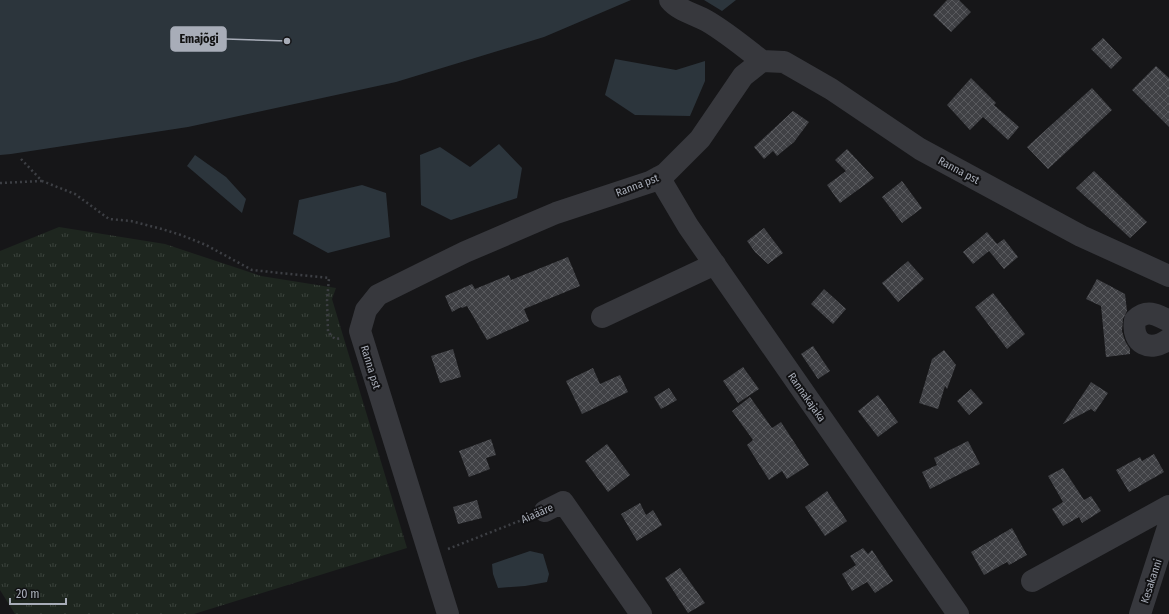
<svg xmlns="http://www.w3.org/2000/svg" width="1169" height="614" font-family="'Fira Sans Condensed',sans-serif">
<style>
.grass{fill:url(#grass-tufts)}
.water{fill:#2c353c}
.building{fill:url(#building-cross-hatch)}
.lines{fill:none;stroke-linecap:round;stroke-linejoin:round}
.path{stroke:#3d3f44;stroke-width:2.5;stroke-dasharray:2 3;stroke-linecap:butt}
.minor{stroke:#37383d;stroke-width:22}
.labels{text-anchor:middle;stroke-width:4;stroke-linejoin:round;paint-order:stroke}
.street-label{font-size:11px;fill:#a8adb8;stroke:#111113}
.leader{fill:none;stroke:#a8adb8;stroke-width:1.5}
.callout-dot{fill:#a8adb8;stroke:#111113;stroke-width:1.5}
.callout{fill:#a8adb8;stroke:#a8adb8;stroke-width:1.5}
.callout-label{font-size:12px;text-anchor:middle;font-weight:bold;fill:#111}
</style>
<defs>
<pattern id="grass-tufts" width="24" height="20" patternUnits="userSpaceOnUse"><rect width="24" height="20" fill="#1e261f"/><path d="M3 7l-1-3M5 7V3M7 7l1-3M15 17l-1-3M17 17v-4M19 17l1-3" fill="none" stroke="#3c433d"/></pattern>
<pattern id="building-cross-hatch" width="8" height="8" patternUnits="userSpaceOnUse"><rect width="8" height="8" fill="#404145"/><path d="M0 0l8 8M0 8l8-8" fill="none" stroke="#595a5e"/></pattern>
</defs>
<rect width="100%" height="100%" fill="#161618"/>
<path class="grass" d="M59,227l106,17 96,32 75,12 -4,11 75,249 -213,66h-179l-15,-24v-339z"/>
<path class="water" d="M0,0h631l-87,37 -148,45 -208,45 -177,27 -11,1z
M704,0h32l-14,11z
M615,59l61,11 29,-9v20l-15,35 -55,-1 -30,-20z
M499,144l23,24 -5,30 -66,22 -30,-15 -1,-50 20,-8 30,20z
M195,155l31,22 20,22 -4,14 -55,-47z
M362,185l24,8 4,44 -62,16 -35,-19 6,-34z
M530,551l13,3 6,20 -2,8 -22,4 -27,2 -5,-14 -1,-10z"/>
<path class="building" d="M947,0h12l12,12 -20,20 -18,-17z
M1103,38l19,20 -11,11 -20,-20z
M1156,66l13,12v49l-37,-37z
M971,78l25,25 -2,2 25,22 -11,13 -25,-23 -13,13 -23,-25z
M1092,88l20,22 -64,59 -21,-22z
M793,111l16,11 -15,20 -17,14 -4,-5 -9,8 -10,-12z
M847,149l27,29 -34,25 -13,-18 19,-14 -11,-11z
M1094,171l53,51 -17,16 -54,-50z
M902,181l20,27 -20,15 -20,-26z
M764,228l19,25 -15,11 -13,-12 -8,-11z
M987,232l10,12 7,-5 14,18 -14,12 -15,-18 -16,13 -10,-12z
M568,257l12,29 -56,23 5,12 -42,19 -20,-34 -5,2 -1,-1 -9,5 -7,-16 27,-12 3,5 34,-14 2,5z
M908,261l16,18 -26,23 -16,-19z
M1097,279l28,15 2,17 -4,8 -1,12 3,10 5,8v5l-24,3 -5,-51 -15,-7z
M824,289l22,20 -13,15 -22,-20z
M993,293l32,41 -18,15 -32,-42z
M813,346l17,25 -12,8 -17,-25z
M453,349l8,28 -21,6 -9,-27z
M944,350l12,15 -9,24 -2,-3 -7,23 -19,-6 13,-44z
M743,367l16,22 -21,14 -15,-22z
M593,368l7,16 20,-9 8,17 -46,22 -16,-33z
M1091,382l17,11 -13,19 -4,-3 -28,15z
M669,388l8,12 -16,9 -7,-12z
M971,389l12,14 -14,12 -12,-14z
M878,395l20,27 -20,15 -20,-26z
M750,397l22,31 9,-6 28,43 -22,14 -5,-8 -13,9 -22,-35 6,-5 -21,-29z
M491,439l5,16 -10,3 4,11 -21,8 -10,-26z
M968,441l12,23 -50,25 -8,-17 15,-7 -3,-7z
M607,444l23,31 -22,17 -23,-31z
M1154,454l10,18 -35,20 -13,-22 24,-13 2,4z
M1063,468l21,32 7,-4 10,15 -19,12 -3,-6 -16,9 -11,-17 11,-7 -15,-26z
M827,491l20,30 -22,15 -20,-29z
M477,500l5,18 -24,6 -5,-17z
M640,503l6,12 7,-5 9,15 -25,16 -16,-27z
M1012,528l15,27 -18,10 -2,-3 -23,13 -13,-23z
M863,548l5,6 4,-4 21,31 -18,12 -8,-11 -15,9 -10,-17 14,-9 -6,-9z
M680,568l25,35 -17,10 -23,-35z"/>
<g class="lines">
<path class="path" d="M21,159l21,22 33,13 34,25 22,2 31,8 19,6 25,10 46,25 77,8 -2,23 1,31 7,7 7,-1
M0,183l42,-2
M448,549l79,-31"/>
<path class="minor" d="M670,0c9,11 25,14 37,21 19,11 37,26 55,40
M659,177l29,49 270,388
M602,317l113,-53
M1169,321c-13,-7 -22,-12 -34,-1 -4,24 15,33 34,19
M545,511l18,-9 78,112
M1032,581l137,-75
M448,614l-88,-283 6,-21 12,-15 87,-43 91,-39 94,-31 15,-8 35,-35 43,-63 19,-15 22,1 47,27 89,60 161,87 88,40
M1140,614l29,-90"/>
</g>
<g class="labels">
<g class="street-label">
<text transform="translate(959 170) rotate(28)" y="4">Ranna pst</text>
<text transform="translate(637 185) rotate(-21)" y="4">Ranna pst</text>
<text transform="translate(371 367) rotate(73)" y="4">Ranna pst</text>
<text transform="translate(807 397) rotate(55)" y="4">Rannakajaka</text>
<text transform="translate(537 513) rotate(-23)" y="4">Aiaääre</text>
<text transform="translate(1151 581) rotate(-72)" y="4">Kesakanni</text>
</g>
</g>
<path class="leader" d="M287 41L226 39"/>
<circle class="callout-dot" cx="287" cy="41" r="4"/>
<rect class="callout" x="171" y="27" width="55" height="24" rx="4"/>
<g class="callout-label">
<text x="199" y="43">Emajõgi</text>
</g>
<path d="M10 598v6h56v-6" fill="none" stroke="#a8adb8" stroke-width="2"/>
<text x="16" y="598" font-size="12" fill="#a8adb8" stroke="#111113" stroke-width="3" paint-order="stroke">20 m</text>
</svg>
